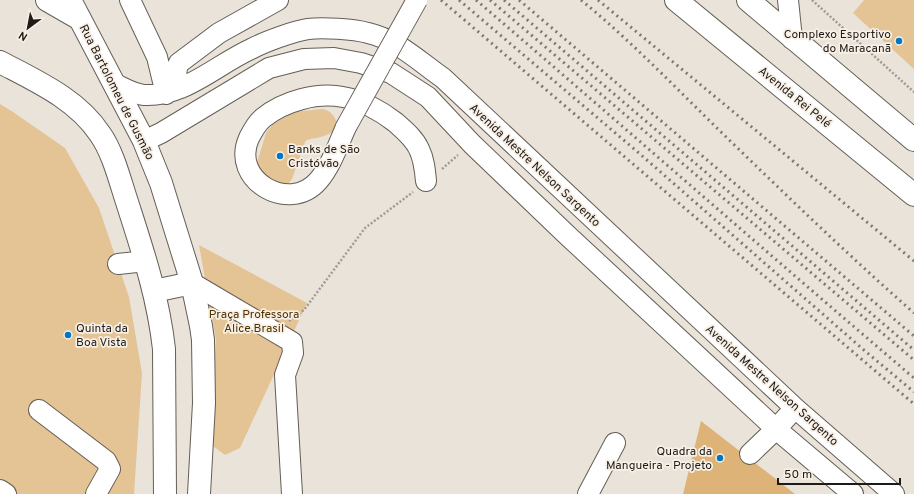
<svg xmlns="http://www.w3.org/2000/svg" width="914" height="494" font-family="Overpass,sans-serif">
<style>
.green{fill:#e4c395}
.building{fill:#deb378}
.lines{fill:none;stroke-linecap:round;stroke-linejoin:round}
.minor-casing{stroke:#645e55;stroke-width:22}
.major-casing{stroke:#645e55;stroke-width:24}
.path{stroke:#a19b94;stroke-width:2.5;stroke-dasharray:2 2;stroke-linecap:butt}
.minor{stroke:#fff;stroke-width:20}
.major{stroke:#fff;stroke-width:22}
.rail{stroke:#7e7972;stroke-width:3;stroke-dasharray:2 4;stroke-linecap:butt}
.minor-bridge-casing{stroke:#645e55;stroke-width:22;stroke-linecap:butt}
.minor-bridge{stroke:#fff;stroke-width:20}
.poi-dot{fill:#0376c0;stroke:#f8f0e6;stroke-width:1.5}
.labels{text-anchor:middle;stroke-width:3.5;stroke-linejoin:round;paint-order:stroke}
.poi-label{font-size:12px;fill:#1d1a17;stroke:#f8f0e6;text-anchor:end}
.street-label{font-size:12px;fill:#1d1a17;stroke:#f8f0e6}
.park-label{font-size:12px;fill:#4e3200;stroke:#f8f0e6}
</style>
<rect width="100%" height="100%" fill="#eae3d9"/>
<path class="green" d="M864,0h50v69l-61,-56z
M0,104l13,8 52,36 34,60 30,89 13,76 -8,121h-134z
M322,109c11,1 20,15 10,23 -6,5 -18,6 -25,8l-2,2 -13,37 -4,5 -12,2 -20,-20 10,-33 7,-9 21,-12z
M199,245l108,58 -67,145 -15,7 -16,-12 7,-103z"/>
<path class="building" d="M701,421l94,73h-112z"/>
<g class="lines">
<g class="minor-casing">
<path id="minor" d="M130,0l27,57 9,37
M788,0l4,39
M113,83c9,4 20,11 31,12 40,2 72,-30 107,-46 13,-7 43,-18 57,-20 14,-2 46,0 60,4 28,6 52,29 75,45l352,330 99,86
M181,88c-4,-10 -7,-15 -2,-25l40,-30 59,-33
M346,127c-8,18 -15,39 -28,54 -29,33 -88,-1 -69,-43 4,-8 8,-15 14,-20 21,-17 54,-26 80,-21 18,3 38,14 52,25 9,8 19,16 24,27 5,10 6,21 7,32
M144,141l17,-8 108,-65 35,-9 30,-1 27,5 30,10 37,24 44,47 95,91 209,194 77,65
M118,264l28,-3
M192,283l100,59 1,11 -8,22 7,119
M39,410l67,51 4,8 -14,25
M750,454l26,-25 19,-21
M0,490l6,4
M588,494l27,-51"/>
</g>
<g class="major-casing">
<path id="major" d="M47,0l33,19
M70,0l74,141 17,42 31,100 9,43 2,14 1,63 -5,91
M676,0l238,195
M748,0l166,140
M0,62c36,19 77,37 100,72 13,18 20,47 27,68 16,50 31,94 37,147l1,145
M154,291l38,-8"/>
</g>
<path class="path" d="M812,0l102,92
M442,169l16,-14
M289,321l15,-11 61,-82 48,-36"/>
<use href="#minor" class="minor"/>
<use href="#major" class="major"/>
<path class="rail" d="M441,0l473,404
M459,0l181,154 225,197 49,41
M476,0c146,125 291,253 438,378
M490,0l424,360
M504,0l410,350
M519,0l395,336
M581,0c50,41 95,88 141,133 63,61 126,122 192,180
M598,0l316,261"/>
<g class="minor-bridge-casing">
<path id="minor-bridge" d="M346,127l71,-127"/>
</g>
<use href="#minor-bridge" class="minor-bridge"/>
</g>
<g class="poi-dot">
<circle cx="899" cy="41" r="4"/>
<circle cx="280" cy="156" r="4"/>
<circle cx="68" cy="335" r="4"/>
<circle cx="720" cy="458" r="4"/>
</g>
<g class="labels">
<g class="poi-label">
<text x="891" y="38">Complexo Esportivo<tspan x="891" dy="14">do Maracanã</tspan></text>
<text x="288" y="153" text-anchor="start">Banks de São<tspan x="288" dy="14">Cristóvão</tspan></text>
<text x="76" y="332" text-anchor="start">Quinta da<tspan x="76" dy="14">Boa Vista</tspan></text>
<text x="712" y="455">Quadra da<tspan x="712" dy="14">Mangueira - Projeto</tspan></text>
</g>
<g class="street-label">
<text transform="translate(117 92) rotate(63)" y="4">Rua Bartolomeu de Gusmão</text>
<text transform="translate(795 97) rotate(39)" y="4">Avenida Rei Pelé</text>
<text transform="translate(535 165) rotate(43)" y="4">Avenida Mestre Nelson Sargento</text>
<text transform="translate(772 385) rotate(42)" y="4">Avenida Mestre Nelson Sargento</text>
</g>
<g class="park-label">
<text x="254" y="318">Praça Professora<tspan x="254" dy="14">Alice Brasil</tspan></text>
</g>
</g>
<g transform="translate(28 28) rotate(212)" stroke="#f8f0e6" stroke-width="3" paint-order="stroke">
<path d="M0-3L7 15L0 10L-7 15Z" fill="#1d1a17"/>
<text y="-6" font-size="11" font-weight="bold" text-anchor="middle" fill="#1d1a17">N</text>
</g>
<path d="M778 478v6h122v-6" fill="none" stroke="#1d1a17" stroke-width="2"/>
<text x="784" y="478" font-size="12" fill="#1d1a17" stroke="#f8f0e6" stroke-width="3" paint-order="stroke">50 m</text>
</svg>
